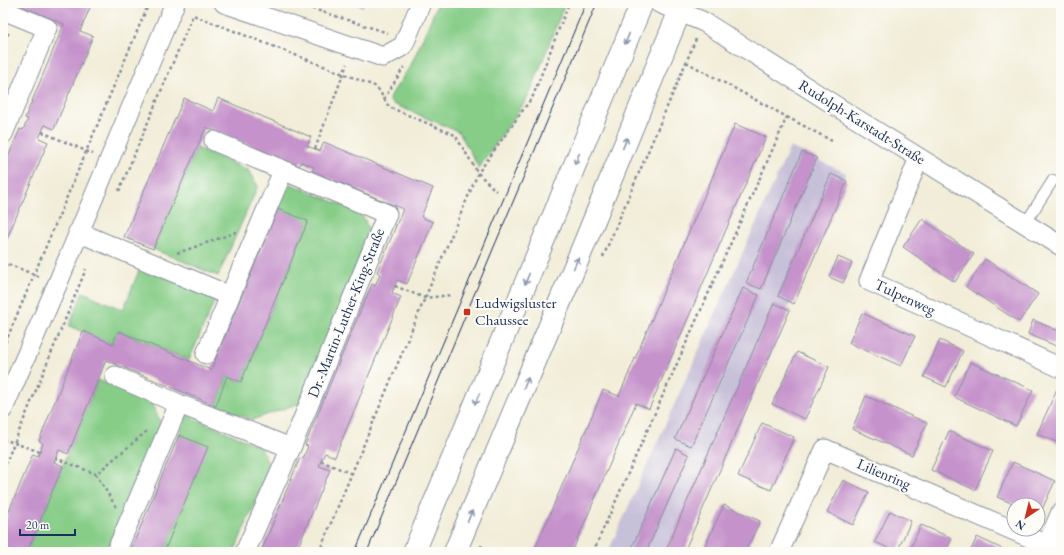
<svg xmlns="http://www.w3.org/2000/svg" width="1064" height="555" font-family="'EB Garamond',serif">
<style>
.industrial{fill:#c7c0d9}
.green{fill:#87cd88;stroke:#517e73}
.building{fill:#c592cb}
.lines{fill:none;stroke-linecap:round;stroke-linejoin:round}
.service-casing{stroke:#868e9b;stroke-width:12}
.minor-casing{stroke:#868e9b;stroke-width:21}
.tertiary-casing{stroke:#868e9b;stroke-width:24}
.path{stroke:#868e9b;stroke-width:2.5;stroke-dasharray:3 3;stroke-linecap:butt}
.service{stroke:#fff;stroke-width:10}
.minor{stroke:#fff;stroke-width:19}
.tertiary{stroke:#fff;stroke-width:22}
.tram{stroke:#1b2f5e;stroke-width:1}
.oneway{stroke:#8d97ae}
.poi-dot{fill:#c8321e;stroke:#fdfcf7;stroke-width:1.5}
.labels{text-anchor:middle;stroke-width:4;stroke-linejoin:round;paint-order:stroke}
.street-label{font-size:15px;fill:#1b2f5e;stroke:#fdfcf7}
.poi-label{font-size:15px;fill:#1b2f5e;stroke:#fdfcf7;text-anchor:start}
</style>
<rect width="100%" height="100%" fill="#fdfcf7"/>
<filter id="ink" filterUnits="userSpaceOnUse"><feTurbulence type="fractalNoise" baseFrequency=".025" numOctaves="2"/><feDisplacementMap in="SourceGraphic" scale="8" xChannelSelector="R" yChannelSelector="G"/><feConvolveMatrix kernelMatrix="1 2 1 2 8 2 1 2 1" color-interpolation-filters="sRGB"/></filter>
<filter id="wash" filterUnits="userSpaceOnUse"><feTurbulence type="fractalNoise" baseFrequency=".012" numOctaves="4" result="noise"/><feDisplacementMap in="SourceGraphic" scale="16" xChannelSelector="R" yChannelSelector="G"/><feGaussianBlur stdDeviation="0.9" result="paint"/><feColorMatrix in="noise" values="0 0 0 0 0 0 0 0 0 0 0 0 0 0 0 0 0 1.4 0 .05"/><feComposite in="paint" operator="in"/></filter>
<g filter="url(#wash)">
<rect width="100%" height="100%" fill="#f2edd8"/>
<path class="industrial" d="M790,147l56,26 -163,379h-75z"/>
<path class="green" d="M438,3h127l-36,93 -50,72 -20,-36 -68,-29 -2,-5 22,-33z
M197,148l51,22 10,16 -40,90 -65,-27z
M288,183l73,30 9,19 -70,171 -48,17 -36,-14 11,-30 14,6 67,-160 -30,-13z
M141,266l74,34 -26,60 -70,-29 -6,13 -44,-18 14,-34 40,18z
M98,380l53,22 11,24 -56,126h-79z
M187,415l74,32 9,21 -36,84h-70l43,-105 -28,-12z"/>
<g id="blocks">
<path class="building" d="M14,3h78l-12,28 13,5 -39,93 -9,-4 -6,13 9,4 -45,106v-79l17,-40 3,1 5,-11 -3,-1 39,-94z
M351,3h13l-1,4z
M184,98l29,13 5,-13 93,39 -4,9 13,5 4,-9 109,46 -12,29 12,5 -26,62 -10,-4 -5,13 9,4 -66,160 -10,-4 -4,8 -2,5 11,4 -34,82h-35l39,-94 3,1 5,-13 -3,-1 46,-112 21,-49 3,2 5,-12 -3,-2 26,-63 -91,-38 2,-4 -13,-5 -2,4 -93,-39 -53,122 -29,-12z
M735,124l31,13 -117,272 -13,-6 -64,149 -38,-1 69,-161 16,6z
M802,152l15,6 -56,131 -15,-6z
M831,174l16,7 -53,123 -16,-8z
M278,209l30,12 -67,161 -14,-6 -11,30 -110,-46 -38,94 -9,-4 -5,12 9,4 -36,86h-15l-9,-4v-23l30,-71 5,2 5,-13 -4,-2 44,-110 30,13 5,-13 93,39z
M922,219l52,35 -19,28 -52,-35z
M838,257l14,6 -9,20 -14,-6z
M985,259l53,35 -19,28 -53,-35z
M743,288l16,7 -68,151 -16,-7z
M774,303l16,7 -106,242h-19z
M862,313l53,23 -14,30 -52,-23z
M1033,320l28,12v16l-33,-14z
M940,340l23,11 -17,36 -22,-10z
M797,352l32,15 -24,52 -33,-15z
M970,362l63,28 -17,36 -62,-29z
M1057,389l4,2v53l-24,-10z
M866,396l61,27 -15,32 -60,-26z
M762,423l32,14 -23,53 -33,-14z
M949,431l44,20 -18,39 -44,-20z
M179,435l29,12 -17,40 -27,65h-34z
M676,448l13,7 -43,97h-16z
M1013,462l42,19 -16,35 -1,-1v-10h-22l-19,-8z
M843,480l26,12 -16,33 -26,-13z
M724,505l36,16 -15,31h-43z
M890,511l21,10 -14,31 -22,-10z
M921,525l31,13 -6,14h-37z
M977,537l32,15h-39z"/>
</g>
</g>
<g filter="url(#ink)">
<use href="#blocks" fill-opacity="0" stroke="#868e9b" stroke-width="1"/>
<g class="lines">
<g class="service-casing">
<path id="service" d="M1025,224l28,-44"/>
</g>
<g class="minor-casing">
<path id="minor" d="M224,3l159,54 20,-11 18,-43
M659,3l45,19 143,91 214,133
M3,10l44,18 -44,106
M214,141l173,73 -96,234 -46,104
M919,158l-50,123 192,87
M78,232l152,64 53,-125
M206,354l24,-58
M115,376l64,28 112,44
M3,409l54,-124 118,-282
M116,552l63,-148
M779,552l46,-103 222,96
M1044,552l17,-40"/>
</g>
<g class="tertiary-casing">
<path id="tertiary" d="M414,552l228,-549
M455,552l128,-305 100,-244"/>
</g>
<path class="path" d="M295,3l93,30
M3,40l6,-7
M384,99l20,-32
M787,117l47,25
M42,132l51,22
M315,149l32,-85
M119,191l74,-176 184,72 12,20 66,28 23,38 18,18
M177,253l15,-5 42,-15 3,-4
M603,257l93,-218
M3,262l37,15
M3,272l4,-9
M395,286l30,12 26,-3
M3,348l146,-345
M3,439l37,13
M55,458l41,16
M321,461l31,13
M3,470l83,-201
M116,507l-20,-33 51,-43
M480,546l13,6
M319,552l106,-254 53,-125 55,-77 36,-93
M593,552l194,-435 -101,-55"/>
<use href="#service" class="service"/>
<use href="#minor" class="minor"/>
<use href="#tertiary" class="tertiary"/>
<path class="tram" d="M355,552l231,-549
M367,552l124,-298 106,-251"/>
</g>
<defs><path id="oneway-shaft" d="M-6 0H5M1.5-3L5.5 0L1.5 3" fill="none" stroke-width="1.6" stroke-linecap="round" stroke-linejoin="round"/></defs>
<g class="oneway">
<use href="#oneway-shaft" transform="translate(627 39) rotate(112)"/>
<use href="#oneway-shaft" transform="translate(625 143) rotate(-68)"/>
<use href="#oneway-shaft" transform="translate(577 159) rotate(112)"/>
<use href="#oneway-shaft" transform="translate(576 263) rotate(-67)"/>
<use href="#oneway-shaft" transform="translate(527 279) rotate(112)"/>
<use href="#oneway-shaft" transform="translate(526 383) rotate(-67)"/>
<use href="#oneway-shaft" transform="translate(477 399) rotate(113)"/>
<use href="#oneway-shaft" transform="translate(470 516) rotate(-67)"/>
</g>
</g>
<rect class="poi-dot" x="463" y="308" width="8" height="8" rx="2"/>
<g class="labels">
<g class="street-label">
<text transform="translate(862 122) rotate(32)" y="5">Rudolph-Karstadt-Straße</text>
<text transform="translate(905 297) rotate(25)" y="5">Tulpenweg</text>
<text transform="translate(346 313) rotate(-68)" y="5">Dr.-Martin-Luther-King-Straße</text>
<text transform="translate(884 474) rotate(23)" y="5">Lilienring</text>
</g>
<g class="poi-label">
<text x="475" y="308">Ludwigsluster<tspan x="475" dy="17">Chaussee</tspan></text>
</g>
</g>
<rect width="1064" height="555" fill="none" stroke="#fdfcf7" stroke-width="16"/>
<g transform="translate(1026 517) rotate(215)"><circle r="19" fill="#fdfcf7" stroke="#a3aaba"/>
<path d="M0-3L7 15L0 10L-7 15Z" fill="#c8321e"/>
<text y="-6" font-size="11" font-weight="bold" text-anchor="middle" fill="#1b2f5e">N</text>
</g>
<path d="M20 529v6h55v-6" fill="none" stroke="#1b2f5e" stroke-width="2"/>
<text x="26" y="529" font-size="12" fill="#1b2f5e" stroke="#fdfcf7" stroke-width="3" paint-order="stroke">20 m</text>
</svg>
